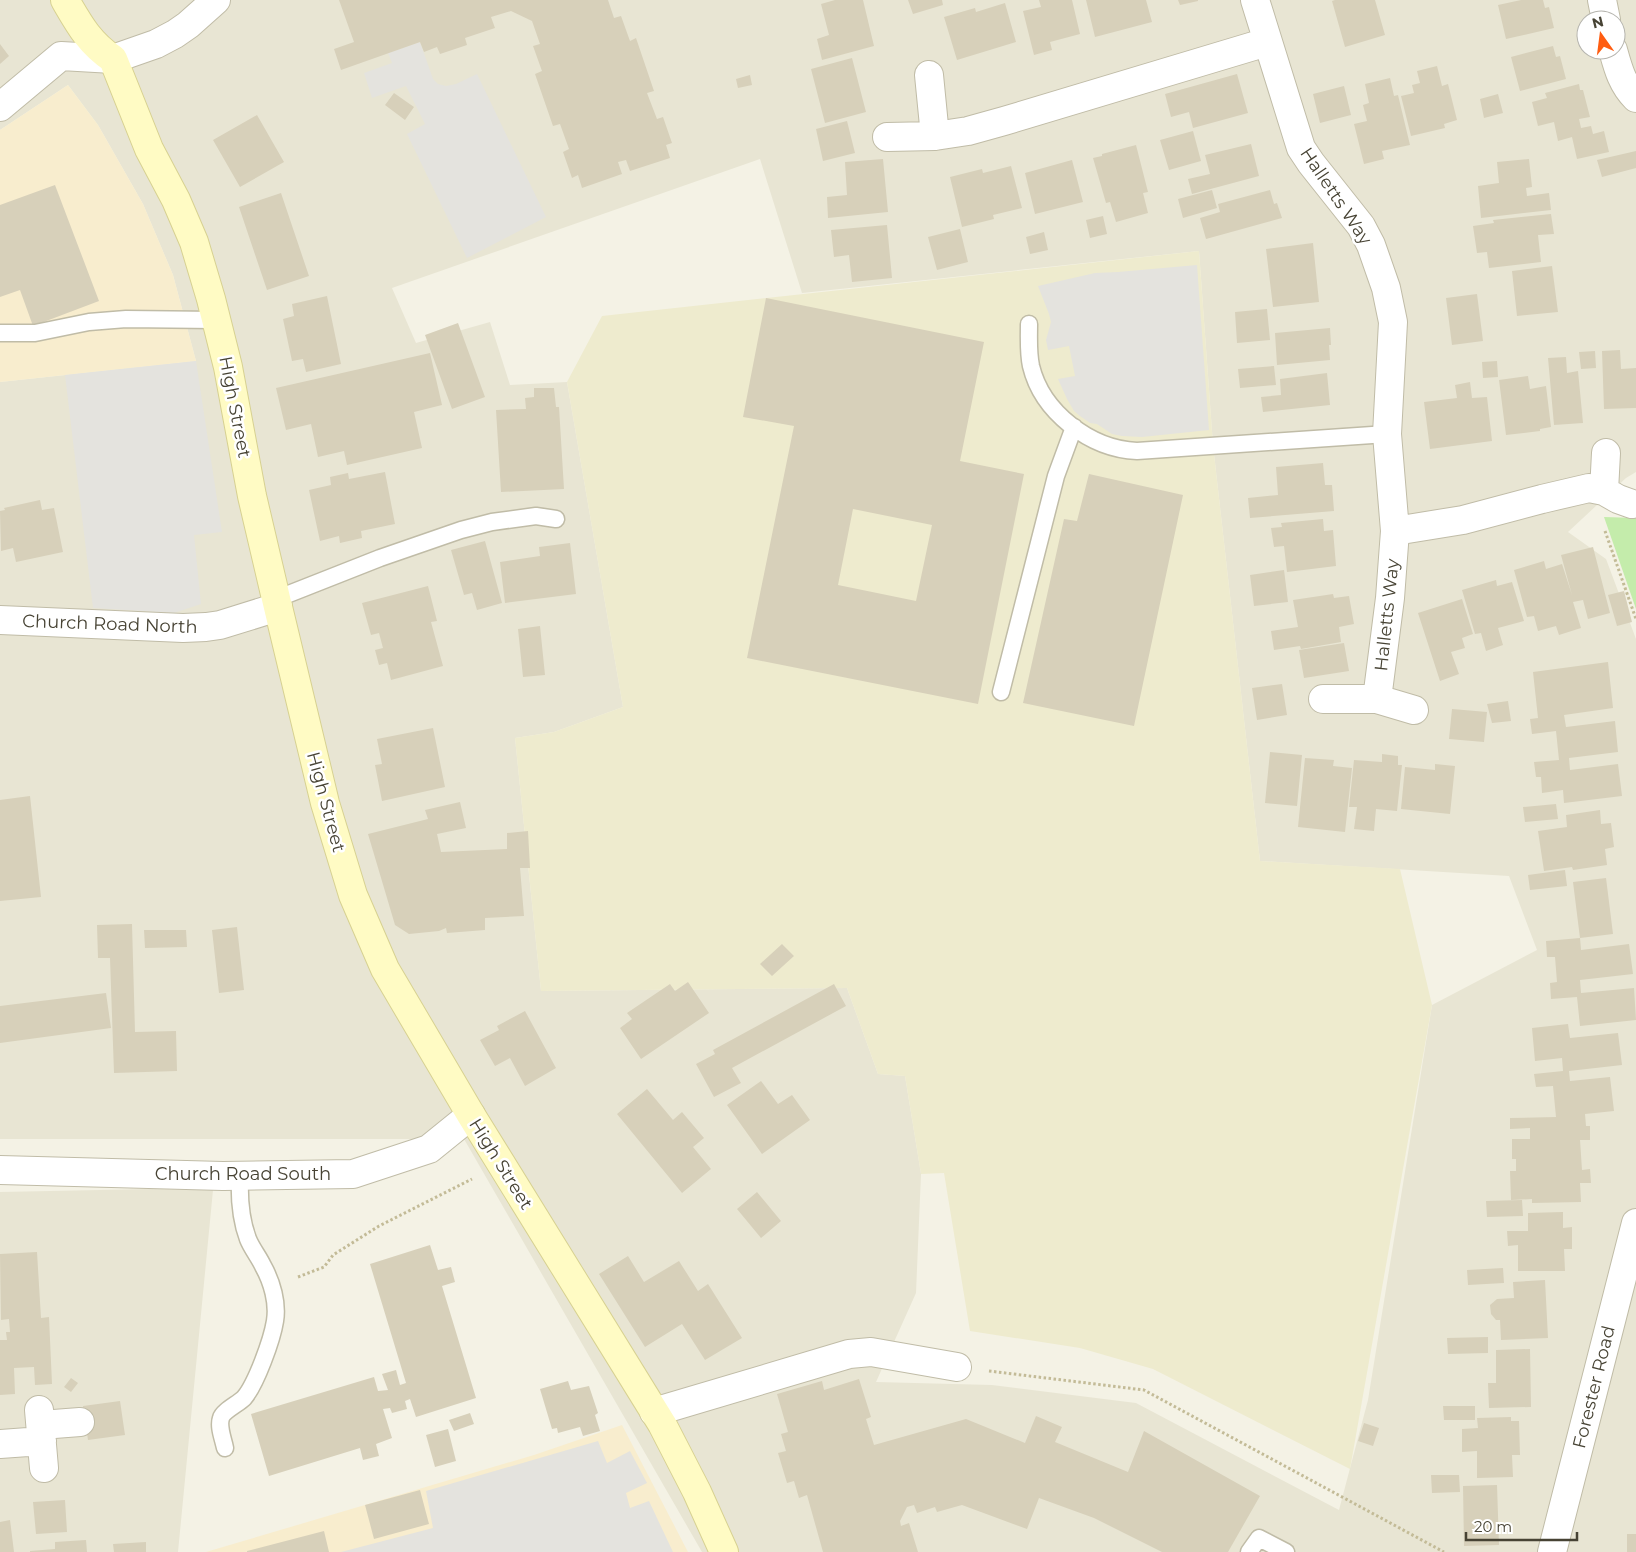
<svg xmlns="http://www.w3.org/2000/svg" width="1636" height="1552" font-family="Montserrat,sans-serif">
<style>
.residential{fill:#e8e5d3;fill-rule:evenodd}
.commercial{fill:#f8edce}
.education{fill:#eeebce}
.green{fill:#c4ecab}
.parking{fill:#e4e3de}
.building{fill:#d7d0ba;fill-rule:evenodd}
.lines{fill:none;stroke-linecap:round;stroke-linejoin:round}
.service-casing{stroke:#c0bca7;stroke-width:19}
.minor-casing{stroke:#c0bca7;stroke-width:30}
.secondary-casing{stroke:#d7d191;stroke-width:30}
.path{stroke:#c3bb97;stroke-width:3;stroke-dasharray:2.5 2.5;stroke-linecap:butt}
.service{stroke:#fff;stroke-width:16}
.minor{stroke:#fff;stroke-width:28}
.secondary{stroke:#fffbc4;stroke-width:28}
.labels{text-anchor:middle;stroke-width:5;stroke-linejoin:round;paint-order:stroke}
.street-label{font-size:18px;fill:#474334;stroke:#fff}
</style>
<rect width="100%" height="100%" fill="#f4f2e5"/>
<path class="residential" d="M0,0h1636v472l-10,6 -58,54 38,27 30,80v913h-934l-238,-413h-464v-757l196,-21 -23,-86 -30,-71 -45,-79 -30,-40 -68,45zM1586,20h30v30h-30zM760,159l42,134 397,-42 14,194 47,416 249,15 28,74 -105,55 -64,395 -29,110 -203,-107 -144,-18 -116,-3 40,-89 5,-119 -16,-98 -27,-2 -31,-86 -306,3 -26,-253 39,-6 69,-25 -56,-325 -57,3 -20,-63 -74,21 -24,-55z
M150,1189l63,1 -35,362h-178v-360z"/>
<path class="commercial" d="M68,85l30,40 45,79 30,71 23,86 -196,21v-252z
M622,1425l66,127h-482l328,-97z"/>
<path class="education" d="M1199,251l14,194 47,416 140,8 32,136 -82,464 -197,-100 -73,-21 -110,-17 -26,-158 -23,1 -16,-98 -27,-2 -31,-86 -306,3 -26,-253 39,-6 69,-25 -56,-325 35,-66z"/>
<path class="green" d="M1604,517l32,1v91z"/>
<path class="parking" d="M420,42l13,37 5,5 8,2 10,-2 21,-10 69,143 -79,41 -60,-124 18,-10 -19,-38 -34,12 -8,-25 28,-10 -4,-10z
M1197,265l12,165 -67,7 -20,-1 -10,-2 -15,-10 -7,-1 -10,-7 -6,-5 -7,-12 -9,-20 17,-3 -6,-30 -21,4 -2,-10 5,-18 -2,-8 -11,-28 57,-13 23,-1z
M196,361l26,171 -28,3 7,69 -27,9 -81,-5 -28,-233z
M598,1441l9,22 23,-12 17,32 -21,10 4,15 19,-7 24,51h-332l92,-24 -7,-37z"/>
<path class="building" d="M339,0h269l6,18 7,-2 9,25 6,-3 18,53 -7,2 10,26 6,-2 9,26 -6,2 4,13 -40,13 -4,-11 -8,2 4,12 -40,14 -4,-13 -6,3 -9,-26 6,-3 -9,-25 -7,2 -18,-52 7,-3 -9,-25 7,-2 -8,-23 -21,-10 -20,6 4,11 -30,10 2,7 -27,9 -3,-7 -13,5 -4,-10 -79,28 -7,-21 20,-7z
M835,0h28l11,46 -52,14 -5,-21 12,-4 -8,-31z
M908,0h34l1,5 -30,9z
M1039,0h33l8,34 -30,8 2,8 -18,5 -11,-44 18,-4z
M1086,0h60l6,22 -57,15z
M1178,0h20v1l-18,4z
M1335,0h40l10,35 -40,12 -13,-46z
M1521,0h22l2,8 4,-1 5,21 -48,11 -8,-34z
M1005,3l11,39 -59,18 -13,-43 31,-9 1,4z
M0,44l9,12 -9,8z
M1553,46l3,11 4,-1 6,23 -46,12 -9,-34z
M852,58l14,54 -41,11 -14,-54z
M1437,66l5,20 6,-2 9,36 -13,4 1,4 -34,8 -10,-40 13,-3 -2,-8 8,-2 -3,-12z
M1237,74l11,39 -55,15 -4,-16 -18,5 -6,-23z
M750,75l2,10 -14,3 -2,-9z
M1390,78l4,18 4,-1 12,50 -28,6 2,8 -20,5 -10,-40 13,-3 -4,-16 6,-2 -4,-19z
M1579,84l1,6h3l7,27 -11,2 2,9 10,-2 2,8 11,-3 5,21 -32,7 -5,-22 -14,4 -4,-19 -16,4 -6,-24 15,-4 -2,-5z
M1344,86l7,29 -31,8 -7,-29z
M394,93l20,14 -9,13 -20,-15z
M1498,94l5,19 -19,5 -4,-19z
M257,115l27,47 -44,25 -27,-47z
M847,121l8,32 -32,8 -7,-32z
M1193,131l8,30 -32,9 -9,-30z
M1251,144l8,32 -67,18 -4,-15 22,-5 -5,-19z
M1136,145l12,47 -5,1 5,20 -32,9 -6,-20 -4,1 -13,-45 9,-2v-2z
M1636,151v17l-34,9 -5,-17z
M883,159l5,53 -60,6 -1,-21 20,-2 -2,-33z
M1529,159l3,28 -6,1 1,8 22,-3 2,17 -70,8 -3,-32 21,-3 -2,-21z
M1072,160l11,42 -48,12 -10,-41z
M1011,166l11,42 -29,7 1,4 -32,8 -12,-50 32,-8 1,4z
M55,185l44,116 -66,25 -13,-36 -20,7v-92z
M1212,190l5,18 -34,10 -5,-19z
M1270,190l4,14 3,-1 5,15 -76,21 -6,-21 20,-6 -2,-8z
M281,193l28,83 -42,14 -28,-83z
M1551,214l3,20 -16,1 3,27 -52,6 -2,-16 -10,1 -4,-27 21,-3 -1,-3z
M1103,216l4,18 -17,4 -4,-18z
M887,225l5,53 -40,4 -3,-27 -15,2 -3,-27z
M960,229l8,33 -31,8 -9,-33z
M1044,232l4,18 -18,4 -4,-17z
M1313,243l6,59 -46,5 -7,-58z
M1552,266l6,46 -41,4 -5,-45z
M1477,294l6,47 -31,4 -6,-47z
M327,296l14,68 -35,8 -3,-13 -11,2 -9,-42 11,-3 -2,-12z
M766,298l218,44 -24,119 64,13 -46,230 -231,-46 47,-232 -51,-9zM853,509l79,16 -16,76 -78,-16z
M1267,309l3,31 -33,3 -2,-31z
M458,323l27,74 -33,12 -27,-74z
M1330,328l1,17h-2l1,15 -53,5 -2,-32z
M1620,350l1,19 15,-1v40l-32,1 -2,-58z
M1595,351l1,17 -15,1 -2,-17z
M430,353l12,52 -28,7 8,36 -75,17 -3,-14 -26,6 -7,-33 -25,6 -10,-42z
M1566,357l1,16 11,-2 5,52 -29,2 -6,-67z
M1497,361l1,16 -15,1 -1,-16z
M1274,366l2,19 -36,3 -2,-19z
M1327,373l3,32 -67,7 -2,-15 20,-2 -1,-16z
M1528,376l2,13 16,-3 5,41 -11,2v2l-34,4 -7,-55z
M1470,382l2,16 15,-1 5,44 -62,8 -6,-47 33,-4 -2,-13z
M534,388h20l2,19h3l5,82 -63,3 -5,-82 30,-1 -1,-11 9,-1z
M1323,463l2,22h7l2,26 -84,7 -2,-20 30,-3 -2,-28z
M385,472l10,52 -34,7 1,7 -22,5 -1,-7 -19,5 -11,-51 22,-5 -1,-8 18,-4 1,6z
M1089,474l94,21 -49,231 -111,-23 41,-184 13,2z
M40,500l2,10 12,-2 9,44 -47,10 -3,-14 -12,3 -1,-40 5,-1 -1,-2z
M1323,519l1,12 9,-1 3,36 -49,6 -3,-26 -10,1 -3,-19 11,-1 -1,-4z
M485,541l17,62 -25,7 -5,-17 -8,2 -13,-45z
M570,543l6,51 -71,9 -5,-41 40,-6 -1,-9z
M1593,547l17,66 -22,6 -5,-19 -10,2 8,26 -22,7 -3,-9 -18,5 -4,-15 -7,1 -13,-47 30,-9 2,8 16,-5 10,31 -11,-40z
M1284,570l4,32 -34,4 -4,-31z
M1496,580l1,6 15,-4 12,39 -26,7 5,17 -17,6 -5,-18 -6,1 -13,-44z
M428,586l9,35 -6,1 12,44 -52,14 -4,-17 -8,2 -4,-15 8,-2 -4,-15 -8,2 -9,-32z
M1624,591l8,31 -15,4 -9,-31z
M1333,594l1,4 15,-2 5,28 -15,3 2,15 -40,7 -1,-3 -26,4 -3,-19 27,-4 -5,-27z
M1462,599l11,35 -11,4 3,10 -14,4 8,22 -19,7 -22,-68z
M540,626l5,49 -22,2 -5,-48z
M1344,643l5,28 -45,7 -5,-28z
M1608,662l5,46 -49,7 2,12 49,-6 3,31 -49,6 1,12 48,-6 4,32 -58,7 -1,-13 -21,3 -1,-16h-5l-2,-15 25,-2 -3,-29 -24,3 -2,-15 8,-1 -5,-46z
M1282,684l5,31 -30,5 -5,-32z
M1508,701l3,20 -19,2 -5,-19z
M1452,709l35,3 -3,30 -35,-3z
M433,728l12,59 -63,14 -7,-36 7,-1 -5,-25z
M1270,752l32,3 -5,51 -32,-3z
M1382,754l16,2v9h4l-5,46 -21,-2 -2,22 -20,-2 3,-22h-8l5,-47 28,2z
M1305,758l29,2 -1,6 19,2 -7,64 -47,-5z
M1435,764l20,2 -5,48 -49,-5 4,-42 30,3z
M30,796l11,101 -41,4v-101z
M460,802l6,26 -29,6 4,18 66,-3v-16l21,-2 2,37h-10l4,48 -39,2v12l-38,3 -1,-5 -7,3 -30,3 -14,-9 -27,-91 60,-15 -3,-9z
M1556,804l2,15 -33,3 -2,-15z
M1600,810l1,14 10,-1 3,24 -9,2 2,16 -34,5 -1,-3 -28,4 -6,-40 29,-4 -1,-12z
M1565,870l2,16 -37,4 -2,-15z
M1606,878l7,56 -33,4 -7,-56z
M132,924l3,108 41,-1 1,40 -63,2 -4,-115h-12l-1,-33z
M237,927l7,63 -25,3 -7,-63z
M144,930h42l1,17 -42,1z
M1580,938l1,12 48,-6 4,30 -53,6 1,13 53,-5 2,32 -56,6 -3,-29 -26,2 -1,-16 7,-1 -2,-25h-8l-1,-16z
M782,944l12,12 -22,20 -12,-12z
M688,982l21,31 -68,46 -21,-31 12,-9 -5,-6 43,-29 5,7z
M834,984l12,22 -114,62 9,15 -27,14 -18,-33 19,-10 -2,-4z
M106,993l5,35 -111,15v-37z
M525,1011l31,57 -31,18 -15,-28 -15,8 -15,-26 19,-10 -2,-4z
M1568,1024l2,14 48,-5 4,32 -53,6 1,10 40,-4 4,34 -29,3 1,12h4v14h-10l2,30 8,-1 1,14h-11l1,19 -49,1v-4l-21,1 -1,-29h6v-12h-4v-20h18v-11l-20,1v-11l46,-1 -3,-31 -17,1 -2,-13 29,-3 -1,-13 -27,3 -3,-33z
M761,1081l17,23 14,-9 18,25 -48,34 -35,-49z
M647,1089l26,31 9,-8 22,26 -11,9 18,22 -29,24 -65,-79z
M757,1192l24,29 -20,17 -24,-29z
M1522,1200l1,16 -36,1 -1,-16z
M1563,1212v16l9,-1v22h-8l1,22h-47v-26l-10,1 -1,-15h21v-18z
M430,1245l8,25 13,-3 4,15 -13,4 34,112 -60,19 -6,-18 -5,2 2,8 -15,4 -2,-5 -7,1 9,29 -16,6 3,12 -16,4 -3,-12 -91,28 -18,-62 123,-37 4,14 10,-1 -6,-16 14,-4 4,15 6,-2 -36,-119z
M37,1252l4,66 8,-1 3,67 -17,1 -1,-18 -20,1 1,26 -15,1v-55h7l-1,-8h4l-1,-13 -8,1 -1,-66z
M628,1256l16,26 35,-21 19,30 10,-7 34,54 -37,22 -23,-36 -37,23 -46,-73z
M1503,1268l1,15 -36,2 -1,-15z
M1545,1280l3,58 -47,2 -1,-20h-4l-5,-6 -1,-9 7,-6 17,-1 -1,-16z
M1488,1337v16l-40,1 -1,-16z
M1530,1349l1,58 -42,1 -1,-25h8v-33z
M71,1378l7,5 -7,9 -7,-5z
M859,1379l12,38 -5,2 8,26 92,-26 59,24 11,-27 26,11 -7,15 73,30 16,-41 116,65 -32,56h-66l-68,-34 -55,-20 -12,31 -65,-24 -25,7 -2,-5 -18,6 -3,-8 -7,2 -7,14 1,5 8,-3 9,29h-95l-16,-57 -8,3 -5,-17 -7,2 -9,-30 8,-2 -5,-17 7,-2 -11,-38 45,-13 2,9z
M568,1381l3,9 18,-4 9,27 -3,2 5,16 -17,5 -3,-9 -22,6 -1,-5 -5,1 -12,-40z
M120,1401l5,34 -37,5 -5,-34z
M1443,1406h32v14h-31z
M470,1413l4,11 -20,7 -5,-11z
M1511,1417v4h8l1,34h-8l1,22 -36,1v-27l-15,1v-23l16,-1 -1,-10z
M1364,1423l15,5 -6,18 -15,-5z
M448,1429l8,32 -21,6 -9,-32z
M1431,1475h28l1,17 -28,1z
M1497,1485l2,60 -35,1 -1,-60z
M420,1490l9,34 -55,15 -9,-34z
M65,1500l2,32 -31,2 -3,-32z
M10,1520l4,32h-14v-30z
M324,1531l5,21h-82v-1z
M1627,1534h9v18h-9z
M86,1540l1,12h-57v-1l25,-2v-7z
M146,1542v10h-32l-1,-8z"/>
<g class="lines">
<g class="service-casing">
<path id="service" d="M1029,324c0,13 -1,28 2,42 11,46 59,83 106,85l250,-17
M0,333h35l54,-11 37,-3 90,1
M276,599l104,-41 81,-28 31,-8 44,-6 20,3
M1001,692l55,-216 18,-49
M225,1448c-2,-10 -7,-21 -4,-30 2,-7 17,-14 23,-20 12,-14 28,-58 31,-77 3,-18 -3,-39 -12,-55 -4,-9 -11,-17 -15,-27 -8,-21 -9,-42 -8,-64
M1249,1552l10,-14 27,14"/>
</g>
<g class="minor-casing">
<path id="minor" d="M1255,0l46,148 10,15 50,63 10,19 15,43 7,34 -6,112 8,97 -5,67 -13,101h-54
M1602,0l4,20
M1613,50c5,18 9,34 23,48
M929,75l6,61
M0,107l61,-51 52,3 43,-15 19,-10 13,-9 28,-25
M887,137l48,-1 33,-5 36,-10 263,-79
M1604,491l2,-38
M1395,531l68,-11 79,-21 47,-11 15,3 14,8 14,5
M0,620l183,8 23,-1 14,-2 58,-18
M1377,699l37,11
M0,1170l223,6 130,-2 76,-25 42,-34
M39,1410l5,58
M654,1412l195,-58 22,-2 86,15
M41,1425l39,-3
M0,1444l42,-3
M1552,1552l84,-329"/>
</g>
<g class="secondary-casing">
<path id="secondary" d="M65,0c14,24 24,43 48,59l36,90 27,51 18,42 17,57 17,68 24,129 26,111 47,196 28,92 32,74 86,146 191,309 35,68 27,60"/>
</g>
<path class="path" d="M1605,531l31,88
M298,1277l26,-10 9,-12 46,-29 93,-47
M989,1371l155,19 300,162"/>
<use href="#service" class="service"/>
<use href="#minor" class="minor"/>
<use href="#secondary" class="secondary"/>
</g>
<g class="labels">
<g class="street-label">
<text transform="translate(1336 196) rotate(56)" y="6">Halletts Way</text>
<text transform="translate(235 407) rotate(79)" y="6">High Street</text>
<text transform="translate(1387 615) rotate(-84)" y="6">Halletts Way</text>
<text transform="translate(110 624) rotate(2)" y="6">Church Road North</text>
<text transform="translate(326 802) rotate(75)" y="6">High Street</text>
<text transform="translate(501 1164) rotate(58)" y="6">High Street</text>
<text x="243" y="1180">Church Road South</text>
<text transform="translate(1594 1387) rotate(-76)" y="6">Forester Road</text>
</g>
</g>
<g transform="translate(1601 35) rotate(346)"><circle r="24" fill="#ffffff" stroke="#b5b4ae"/>
<path d="M0-4L9 19L0 12L-9 19Z" fill="#ff5d11"/>
<text y="-8" font-size="14" font-weight="bold" text-anchor="middle" fill="#474334">N</text>
</g>
<path d="M1466 1532v8h111v-8" fill="none" stroke="#474334" stroke-width="2.5"/>
<text x="1474" y="1532" font-size="15" fill="#474334" stroke="#ffffff" stroke-width="4" paint-order="stroke">20 m</text>
</svg>
